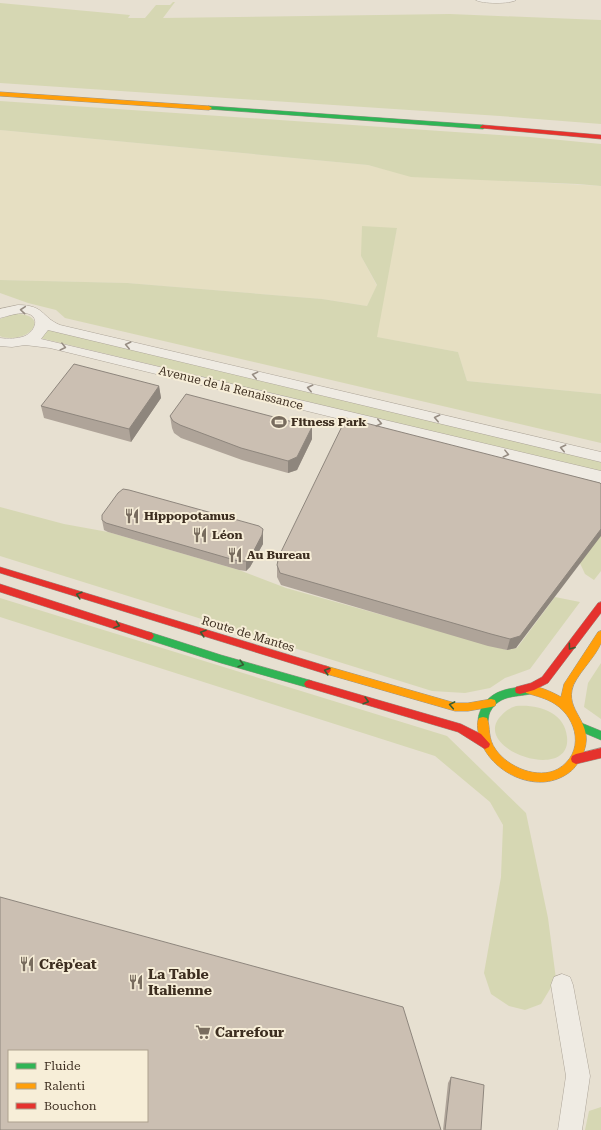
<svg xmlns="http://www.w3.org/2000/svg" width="601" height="1130" font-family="'Roboto Serif',serif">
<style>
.farmland{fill:#e6dfc2}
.green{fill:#d6d7b3}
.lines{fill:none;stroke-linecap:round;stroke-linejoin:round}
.street-casing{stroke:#ada599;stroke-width:1}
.fast-casing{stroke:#9c958a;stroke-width:1}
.slow-casing{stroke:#9c958a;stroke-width:1}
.jam-casing{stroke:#9c958a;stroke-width:1}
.street{fill:#efebe3;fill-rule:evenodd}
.fast{fill:#30b455;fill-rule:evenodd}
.slow{fill:#ff9f0a;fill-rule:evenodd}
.jam{fill:#e5322d;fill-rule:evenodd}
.wall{fill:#afa499}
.shaded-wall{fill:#8e867d}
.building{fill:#cbbfb2;stroke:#8e867d;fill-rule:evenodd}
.oneway{stroke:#968c82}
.oneway2{stroke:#385d33}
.labels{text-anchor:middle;stroke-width:4;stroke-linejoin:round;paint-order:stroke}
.street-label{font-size:12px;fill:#3d2e20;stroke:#f7eed8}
.poi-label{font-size:12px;font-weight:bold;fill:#3d2e20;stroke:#f7eed8;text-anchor:start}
.near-poi-label{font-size:14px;font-weight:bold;fill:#3d2e20;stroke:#f7eed8;text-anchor:start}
</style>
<rect width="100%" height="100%" fill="#e7e0d1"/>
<path class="farmland" d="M0,130l368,35 38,10 195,11v208l-134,-13 -9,-29 -82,-15 21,-109 -36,28 16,30 -10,20 -45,-7 -195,-16 -127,-3z"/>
<path class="green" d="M173,2h2l-12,16 287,-4 151,6v104l-101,-8 -500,-33v-80l130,12 -2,3h17l11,-13h14z
M0,101l530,36 71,7v42l-23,-2 -167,-7 -43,-12 -368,-35z
M362,226l35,2 -20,109 81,15 9,29 134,13v49l-536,-125 -9,-8 -28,-7 -28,-10v-13l127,3 195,16 45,7 10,-21 -16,-29z
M13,314c38,-2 20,30 -11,23l-2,-1v-17z
M48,329l553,131v12l-561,-134z
M0,507l64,17 44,8 131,38 47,18 221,62 10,-2 38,-51 25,5 -50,67 -25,9 -15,10 -25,5 -33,-2 -432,-135z
M601,533v38l-7,9 -9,-6 -6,-13z
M0,598l447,138 79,77 22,105 8,61 -15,25 -16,6 -16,-4 -18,-12 -7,-21 17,-96 2,-52 -13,-23 -55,-46 -435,-139z
M601,663v56l-17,-12 4,-24z
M516,706c22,-2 49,6 51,31 5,46 -93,14 -68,-19 5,-6 10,-10 17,-12z
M601,1107v23h-16l4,-19z"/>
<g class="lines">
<g class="street-casing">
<path id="street" d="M476,0h40c-5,4 -35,4 -40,0z
M18,305c27,0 23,12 42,20l541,127v10l-553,-132 -7,9 560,132v12l-551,-135 -25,-3 -13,2 -12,-1v-8c8,1 17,1 25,-2 11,-5 16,-21 0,-23 -9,0 -17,3 -25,5v-9z
M562,974l8,3 3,8 17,91 -8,54h-24l8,-54 -15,-91 3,-8z"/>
</g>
<g class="fast-casing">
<path id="fast" d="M209,106l274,19 3,2 -3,2 -276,-20 -1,-1z
M149,632l72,23 88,25 3,1 2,3 -2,3 -3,1 -88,-25 -75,-24 -2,-3 2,-3z
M530,686l4,1 1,3 -1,3c-16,5 -34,0 -44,19 -2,4 -1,8 -3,12l-4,1 -4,-1c-2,-5 0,-10 2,-15 10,-20 30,-21 49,-23z
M579,722l22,9v9l-26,-11 -1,-3 1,-3z"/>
</g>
<g class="slow-casing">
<path id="slow" d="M0,92l209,14 3,2 -3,2 -209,-14z
M601,631c0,4 0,9 0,12 -5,14 -27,34 -29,47 -5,24 25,34 10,66 -4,7 -8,14 -15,18 -31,21 -77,-2 -87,-35 -2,-7 -4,-15 -1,-21l4,-1 4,1c4,10 0,20 9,32 12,17 42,30 62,19 27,-16 20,-50 -3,-65 -9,-6 -19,-8 -29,-11l-1,-3 1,-3c10,-3 26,5 35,10l3,-13 34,-52z
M326,666l129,37h13l23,-4 4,1 1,3 -1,3 -4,1 -23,4h-13l-132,-38 -2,-3 2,-3z"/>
</g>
<g class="jam-casing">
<path id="jam" d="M483,125l118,10v4l-120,-11 -1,-1z
M0,567l326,99 3,1 2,3 -2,3 -3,1 -326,-101z
M0,584l152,49 2,3 -2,3 -3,1 -149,-48z
M601,602v11l-53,70 -14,7 -14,4 -4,-1 -1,-3 1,-3 15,-4 11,-6 56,-74z
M309,680l152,44 20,10 9,10 -1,3 -4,2 -27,-17 -152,-45 -2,-3 2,-3z
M601,748v10l-25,6 -4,-2 -1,-3 1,-3 4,-2z"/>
</g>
<use href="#street" class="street"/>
<use href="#fast" class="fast"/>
<use href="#slow" class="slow"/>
<use href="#jam" class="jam"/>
</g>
<path class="wall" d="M159,386l2,12 -30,44 -87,-24 -3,-12z
M170,416l142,23 -15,31 -9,3 -46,-13 -61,-22 -7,-5 -2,-5z
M600,483l-84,165 -9,2 -19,-4 -207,-61 -4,-8v-12z
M102,520l161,19v5l-13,23 -4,4 -7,-1 -131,-38 -4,-2z
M451,1077l30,53h-38l5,-47z"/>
<path class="shaded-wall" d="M159,386l2,12 -30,44 -2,-13z
M312,427v12l-15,31 -9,3v-12z
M263,529v15l-13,23 -4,4v-10z
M601,529v7l-85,112 -9,2 3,-11z"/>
<path class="building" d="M74,364l85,22 -30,43 -88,-23z
M186,394l126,33 -15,30 -9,4 -47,-13 -61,-23 -7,-4 -3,-5z
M346,418l254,65 1,1v45l-81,107 -10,3 -19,-5 -211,-61 -3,-8 2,-9z
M123,489l6,1 130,36 4,3 -1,6 -12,23 -4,3h-8l-132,-38 -4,-3v-5l16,-22z
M0,897l403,110 38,123h-441zM9,1051h138v70h-138z
M451,1077l33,8 -3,45h-36z"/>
<defs><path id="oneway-chevron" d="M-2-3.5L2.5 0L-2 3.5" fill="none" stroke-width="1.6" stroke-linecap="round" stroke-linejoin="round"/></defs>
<g class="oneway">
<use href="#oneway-chevron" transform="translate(23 310) rotate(-175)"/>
<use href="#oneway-chevron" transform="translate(128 345) rotate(-167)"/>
<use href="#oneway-chevron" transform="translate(63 347) rotate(14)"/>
<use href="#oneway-chevron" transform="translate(255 375) rotate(-167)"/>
<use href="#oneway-chevron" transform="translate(310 388) rotate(-167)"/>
<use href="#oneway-chevron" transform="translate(437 418) rotate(-167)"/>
<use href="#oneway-chevron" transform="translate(379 423) rotate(13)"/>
<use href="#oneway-chevron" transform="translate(563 448) rotate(-167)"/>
<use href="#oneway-chevron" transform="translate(506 454) rotate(14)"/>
</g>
<g class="oneway2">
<use href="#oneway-chevron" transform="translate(79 595) rotate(-163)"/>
<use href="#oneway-chevron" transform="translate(117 625) rotate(18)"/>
<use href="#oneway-chevron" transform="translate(203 633) rotate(-163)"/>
<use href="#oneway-chevron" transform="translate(571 647) rotate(126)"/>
<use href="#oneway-chevron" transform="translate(241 664) rotate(16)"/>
<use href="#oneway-chevron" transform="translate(327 671) rotate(-163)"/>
<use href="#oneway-chevron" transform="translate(366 701) rotate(16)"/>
<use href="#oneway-chevron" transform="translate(452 705) rotate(-169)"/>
</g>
<defs>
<g id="stadium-bare" transform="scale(1.2)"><path d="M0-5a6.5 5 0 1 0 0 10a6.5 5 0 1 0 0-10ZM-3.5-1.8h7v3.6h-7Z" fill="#786c5e" stroke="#f7eed8" stroke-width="2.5" paint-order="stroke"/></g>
<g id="restaurant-bare" transform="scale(1.2)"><path d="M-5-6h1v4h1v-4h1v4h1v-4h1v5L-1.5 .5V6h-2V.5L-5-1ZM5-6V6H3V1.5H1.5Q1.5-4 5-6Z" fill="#786c5e" stroke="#f7eed8" stroke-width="2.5" paint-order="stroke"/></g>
<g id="supermarket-bare" transform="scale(1.2)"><path d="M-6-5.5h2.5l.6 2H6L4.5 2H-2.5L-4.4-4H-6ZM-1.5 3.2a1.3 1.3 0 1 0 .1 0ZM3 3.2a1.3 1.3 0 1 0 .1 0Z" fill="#786c5e" stroke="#f7eed8" stroke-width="2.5" paint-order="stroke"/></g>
</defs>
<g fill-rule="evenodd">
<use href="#stadium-bare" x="279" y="422"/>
<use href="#restaurant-bare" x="132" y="516"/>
<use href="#restaurant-bare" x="200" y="535"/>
<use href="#restaurant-bare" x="235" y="555"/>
<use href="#restaurant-bare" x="27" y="964"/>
<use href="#restaurant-bare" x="136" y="982"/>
<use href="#supermarket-bare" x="203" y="1032"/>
</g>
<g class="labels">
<g class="street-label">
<text transform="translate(231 388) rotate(14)" y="4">Avenue de la Renaissance</text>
<text transform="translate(248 634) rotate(17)" y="4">Route de Mantes</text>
</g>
<g class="poi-label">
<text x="291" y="426">Fitness Park</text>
<text x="144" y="520">Hippopotamus</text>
<text x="212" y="539">Léon</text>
<text x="247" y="559">Au Bureau</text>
</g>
<g class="near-poi-label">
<text x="39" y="969">Crêp'eat</text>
<text x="148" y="979">La Table<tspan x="148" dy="16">Italienne</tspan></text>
<text x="215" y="1037">Carrefour</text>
</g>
</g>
<rect x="8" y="1050" width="140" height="72" fill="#f7eed8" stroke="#ada18e"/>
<rect x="16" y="1063" width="20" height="6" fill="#30b455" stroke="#ada18e"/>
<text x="44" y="1070" font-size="12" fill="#3d2e20">Fluide</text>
<rect x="16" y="1083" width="20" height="6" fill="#ff9f0a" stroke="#ada18e"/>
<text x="44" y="1090" font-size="12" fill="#3d2e20">Ralenti</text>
<rect x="16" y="1103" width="20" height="6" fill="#e5322d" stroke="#ada18e"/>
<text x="44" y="1110" font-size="12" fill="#3d2e20">Bouchon</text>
</svg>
